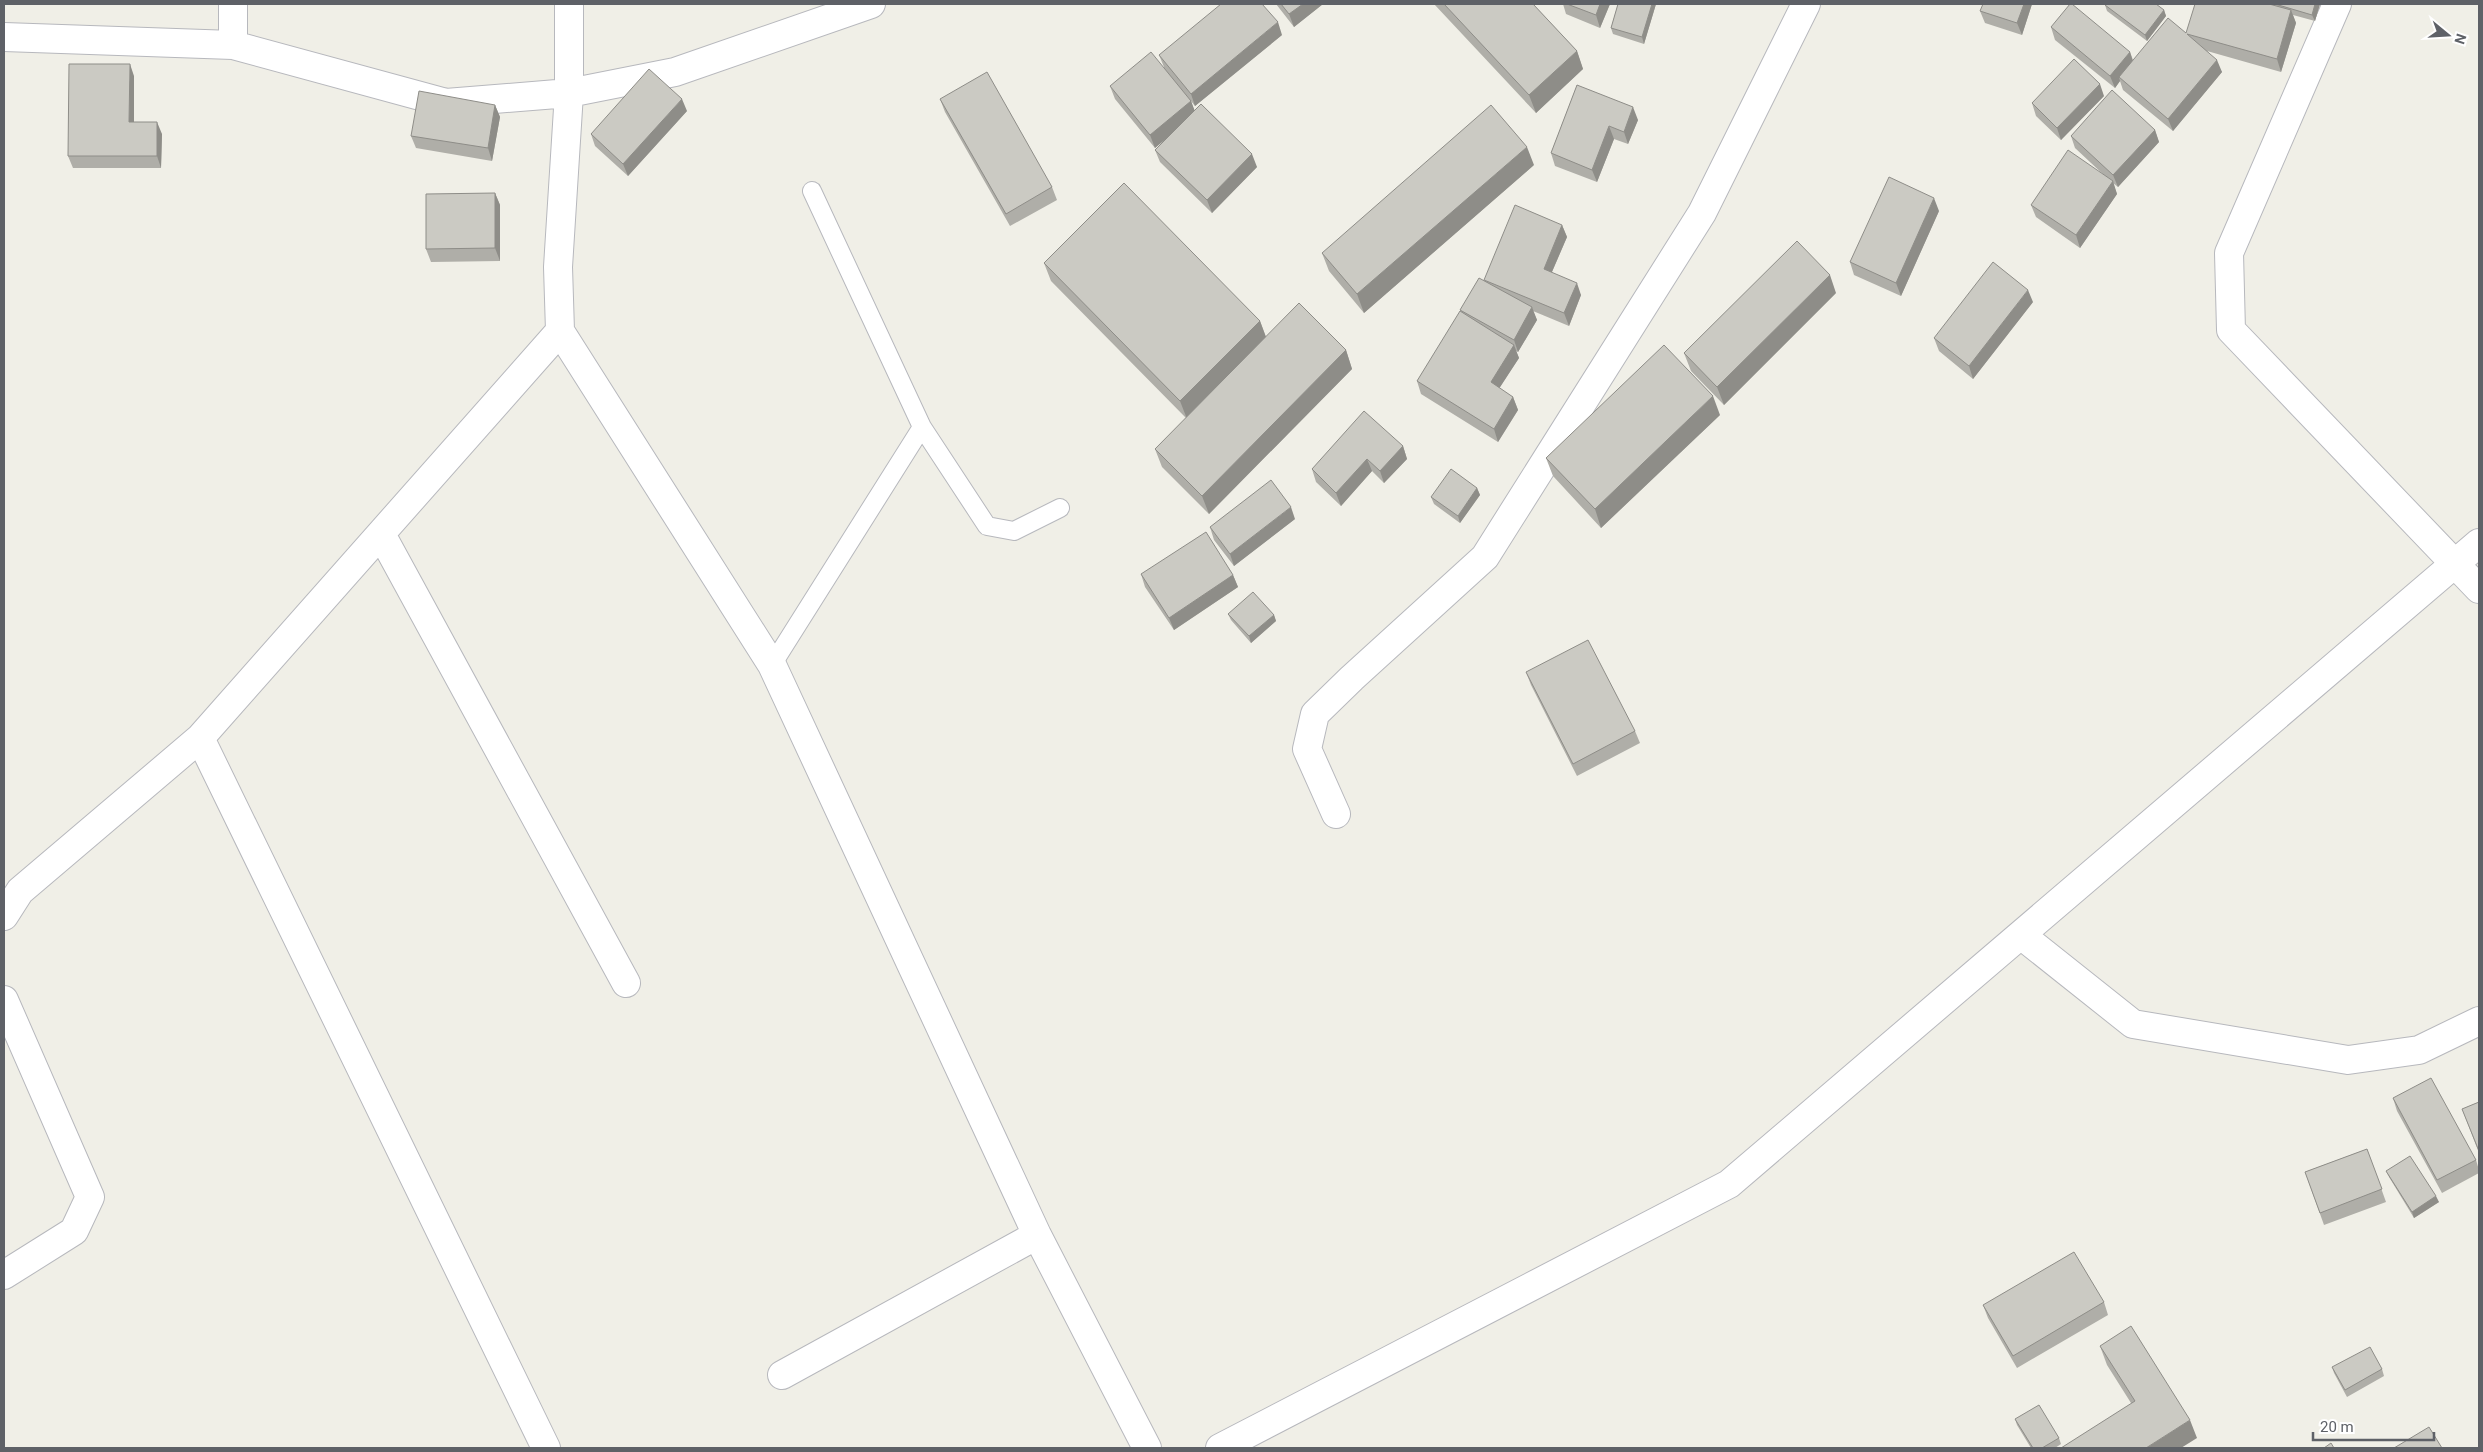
<svg xmlns="http://www.w3.org/2000/svg" width="2483" height="1452" font-family="Roboto,sans-serif">
<style>
.lines{fill:none;stroke-linecap:round;stroke-linejoin:round}
.service-casing{stroke:#b7b8bd;stroke-width:20}
.minor-casing{stroke:#b7b8bd;stroke-width:30}
.service{stroke:#fff;stroke-width:18}
.minor{stroke:#fff;stroke-width:28}
.wall{fill:#afaea8}
.shaded-wall{fill:#8e8d88}
.building{fill:#cbcac3;stroke:#8e8d88}
</style>
<rect width="100%" height="100%" fill="#f0efe7"/>
<g class="lines">
<g class="service-casing">
<path id="service" d="M922,427l65,99 27,5 46,-23
M772,665l150,-238 -110,-236"/>
</g>
<g class="minor-casing">
<path id="minor" d="M569,4v89l-11,174 2,64 212,334 265,570 110,213
M2337,4l-108,249 2,77 248,259
M4,37l229,8 213,58 123,-10 106,-21 196,-68
M233,45v-41
M381,534l245,449
M200,738l346,710
M1336,814l-29,-65 8,-35 37,-36 133,-121 217,-344 104,-209
M4,916l16,-25 180,-153 360,-407
M2021,935l112,89 215,36 71,-10 60,-29
M4,1000l86,197 -16,34 -70,44
M782,1375l255,-140
M1220,1448l509,-264 750,-641"/>
</g>
<use href="#service" class="service"/>
<use href="#minor" class="minor"/>
</g>
<path class="wall" d="M1276,4h47l-29,23z
M1434,4h99l44,47 6,18 -47,44z
M1563,4h47l-10,24 -34,-14z
M1618,4h38l-12,40 -31,-10 -2,-6z
M2032,4l-10,31 -37,-12 -5,-12z
M2273,4h47l-5,17 -22,-6 3,8 -15,49 -74,-21 15,21 -49,59 -50,-41 -3,-9 -5,7 -60,-48 -4,-13 79,25 3,8 53,-27 88,-28z
M2105,5l59,5 2,6 -19,25 -40,-30z
M1282,35l-87,71 -4,-5 3,9 63,57 -45,46 -52,-51 -5,-12 15,-15 -15,13 -40,-49 -5,-13 54,-19 -5,-12z
M134,76v46l28,12 -1,34h-88l-5,-12z
M1577,85l61,35 -10,24 -14,-5 -17,43 -42,-16 -4,-13z
M2104,96l-43,44 -25,-24 -4,-13z
M940,99l112,88 5,13 -47,26 -65,-114z
M495,105l5,12 -8,44 -76,-13 -5,-12z
M687,111l-59,65 -33,-30 -4,-12z
M2155,130l4,12 -41,45 -5,-4 4,11 -37,54 -44,-31 -5,-12 75,-28 -31,-29 -4,-12z
M1534,165l-170,148 -35,-42 -7,-18z
M495,193l5,12v56l-69,1 -5,-13z
M1939,211l-38,85 -47,-21 -4,-13z
M1562,225l5,12 -15,35 29,23 -12,31 -36,-15 4,9 -19,32 -2,-1 3,7 -20,30 14,9 5,13 -20,32 -77,-48 -4,-13 44,-69 -1,-2 24,-29z
M1044,263l216,58 6,16 80,13 6,19 -143,145 -47,-47 -7,-18 31,-31 -135,-137z
M1836,293l-112,112 -33,-34 -7,-18z
M2033,302l-60,77 -34,-28 -5,-13z
M1720,415l-119,113 -48,-52 -7,-18z
M1403,446l4,13 -23,24 -12,-12 -31,35 -25,-24 -4,-13z
M1477,488l3,7 -20,28 -26,-19 -3,-7z
M1295,519l-61,47 -20,-26 -4,-13z
M1141,574l92,1 5,12 -64,43 -29,-43z
M1228,614l46,1 2,6 -25,22 -20,-23z
M1526,672l109,59 5,12 -63,33 -46,-91z
M2393,1098l83,62 3,10v3l-37,20 -45,-82z
M2479,1102v51l-17,-44z
M2367,1149l19,53 -62,23 -19,-53z
M2386,1171l53,31 -25,16 -25,-41z
M2104,1302l4,13 -91,53 -29,-50 -5,-13z
M2100,1346l97,92 -66,-35 -24,-38z
M2332,1367l50,2 2,7 -37,21 -13,-24z
M2015,1419l44,19 2,6 -6,4h-24l-14,-23z"/>
<path class="shaded-wall" d="M1303,4h20l-29,23 -5,-13z
M1600,4h10l-10,24 -4,-13z
M1652,4h4l-12,40 -2,-7z
M2024,4h8l-10,31 -5,-12z
M2315,4h5l-5,17 -3,-6z
M2164,10l2,6 -19,25 -2,-6z
M2291,10l5,13 -15,49 -4,-13z
M1278,22l4,13 -87,71 -4,-12z
M1577,51l6,18 -47,44 -7,-18z
M2130,52l4,13 -15,12 1,4 -5,7 -5,-12z
M2217,60l5,12 -49,59 -5,-12z
M130,64l4,12v58l-5,-12z
M2100,84l4,12 -43,44 -4,-12z
M682,99l5,12 -59,65 -5,-12z
M1191,101l5,13 -41,34 -5,-13z
M495,105l5,12 -8,44 -4,-13z
M1633,107l5,13 -10,24 -4,-12z
M157,122l5,12 -1,34 -4,-12z
M1609,126l5,13 -17,43 -5,-12z
M2155,130l4,12 -41,45 -5,-12z
M1527,147l7,18 -170,148 -7,-19z
M1252,154l5,13 -45,46 -5,-13z
M2113,181l4,13 -37,54 -4,-13z
M495,193l5,12v56l-5,-13z
M1934,198l5,13 -38,85 -5,-13z
M1562,225l5,12 -19,44 -4,-12z
M1830,275l6,18 -112,112 -7,-18z
M1577,283l4,12 -12,31 -5,-13z
M2028,290l5,12 -60,77 -4,-13z
M1532,307l5,13 -19,32 -4,-12z
M1260,321l7,19 -80,79 -7,-18z
M1514,345l5,13 -24,37 -4,-13z
M1346,350l6,19 -143,145 -7,-18z
M1713,396l7,19 -119,113 -6,-19z
M1513,397l5,13 -20,32 -4,-13z
M1403,446l4,13 -23,24 -4,-12z
M1367,459l5,12 -31,35 -5,-13z
M1477,488l3,7 -20,28 -2,-7z
M1291,507l4,12 -61,47 -4,-12z
M1233,575l5,12 -64,43 -5,-12z
M1274,615l2,6 -25,22 -2,-7z
M2436,1196l3,6 -25,16 -2,-6z
M2190,1420l7,18 -16,10h-35z"/>
<path class="building" d="M1221,4h41l16,18 -87,72 -32,-39z
M1281,4h22l-14,10z
M1444,4h89l44,47 -48,44z
M1567,4h33l-4,11z
M1618,4h34l-10,33 -31,-9z
M1983,4h41l-7,19 -37,-12z
M2070,4h2l58,48 -20,24 -59,-49z
M2106,4h50l8,6 -19,25 -40,-30z
M2195,4h74l22,6 -14,49 -90,-25 30,26 -49,59 -49,-42 49,-59 18,15z
M2275,4h40l-3,11z
M1151,52l40,49 -41,34 -40,-49z
M2074,59l26,25 -43,44 -25,-25z
M69,64h61l-1,58h28v34h-89z
M649,69l33,30 -59,65 -32,-30z
M987,72l65,115 -46,27 -66,-115z
M1577,85l56,22 -9,25 -15,-6 -17,44 -41,-17z
M2112,90l43,40 -42,45 -42,-39z
M419,91l76,14 -7,43 -77,-12z
M1201,104l51,50 -45,46 -52,-50z
M1491,105l36,42 -170,147 -35,-41z
M2068,150l45,31 -37,54 -45,-30z
M1889,177l45,21 -38,85 -46,-21z
M1124,183l136,138 -80,80 -136,-138z
M495,193v55l-69,1v-55z
M1515,205l47,20 -18,44 33,14 -13,30 -80,-33z
M1797,241l33,34 -113,112 -33,-34z
M1993,262l35,28 -59,76 -35,-28z
M1479,278l53,29 -18,33 -54,-30z
M1299,303l47,47 -144,146 -47,-47z
M1460,311l54,34 -23,37 22,15 -19,32 -77,-48z
M1664,345l49,51 -118,113 -49,-51z
M1364,411l39,35 -23,25 -13,-12 -31,34 -24,-24z
M1451,469l26,19 -19,28 -27,-19z
M1271,480l20,27 -61,47 -20,-27z
M1206,532l27,43 -64,43 -28,-44z
M1253,592l21,23 -25,21 -21,-22z
M1588,640l47,91 -62,33 -47,-92z
M2431,1078l45,82 -39,20 -44,-82z
M2479,1102v49l-17,-42z
M2367,1149l15,40 -62,24 -15,-41z
M2410,1156l26,40 -24,16 -26,-41z
M2074,1252l30,50 -91,54 -30,-51z
M2131,1326l59,94 -44,28h-85l74,-47 -35,-55z
M2370,1347l12,22 -37,21 -13,-23z
M2039,1405l20,33 -17,10h-9l-18,-29z
M2429,1427l13,21h-48z
M2331,1443l3,5h-10z"/>
<rect width="2483" height="1452" fill="none" stroke="#5e6167" stroke-width="10"/>
<g transform="translate(2448 35) rotate(108)" stroke="#ffffff" stroke-width="4" paint-order="stroke">
<path d="M0-4L9 19L0 12L-9 19Z" fill="#5e6167"/>
<text y="-8" font-size="14" font-weight="bold" text-anchor="middle" fill="#5e6167">N</text>
</g>
<path d="M2313 1432v8h121v-8" fill="none" stroke="#5e6167" stroke-width="2.5"/>
<text x="2320" y="1432" font-size="15" fill="#5e6167" stroke="#ffffff" stroke-width="4" paint-order="stroke">20 m</text>
</svg>
